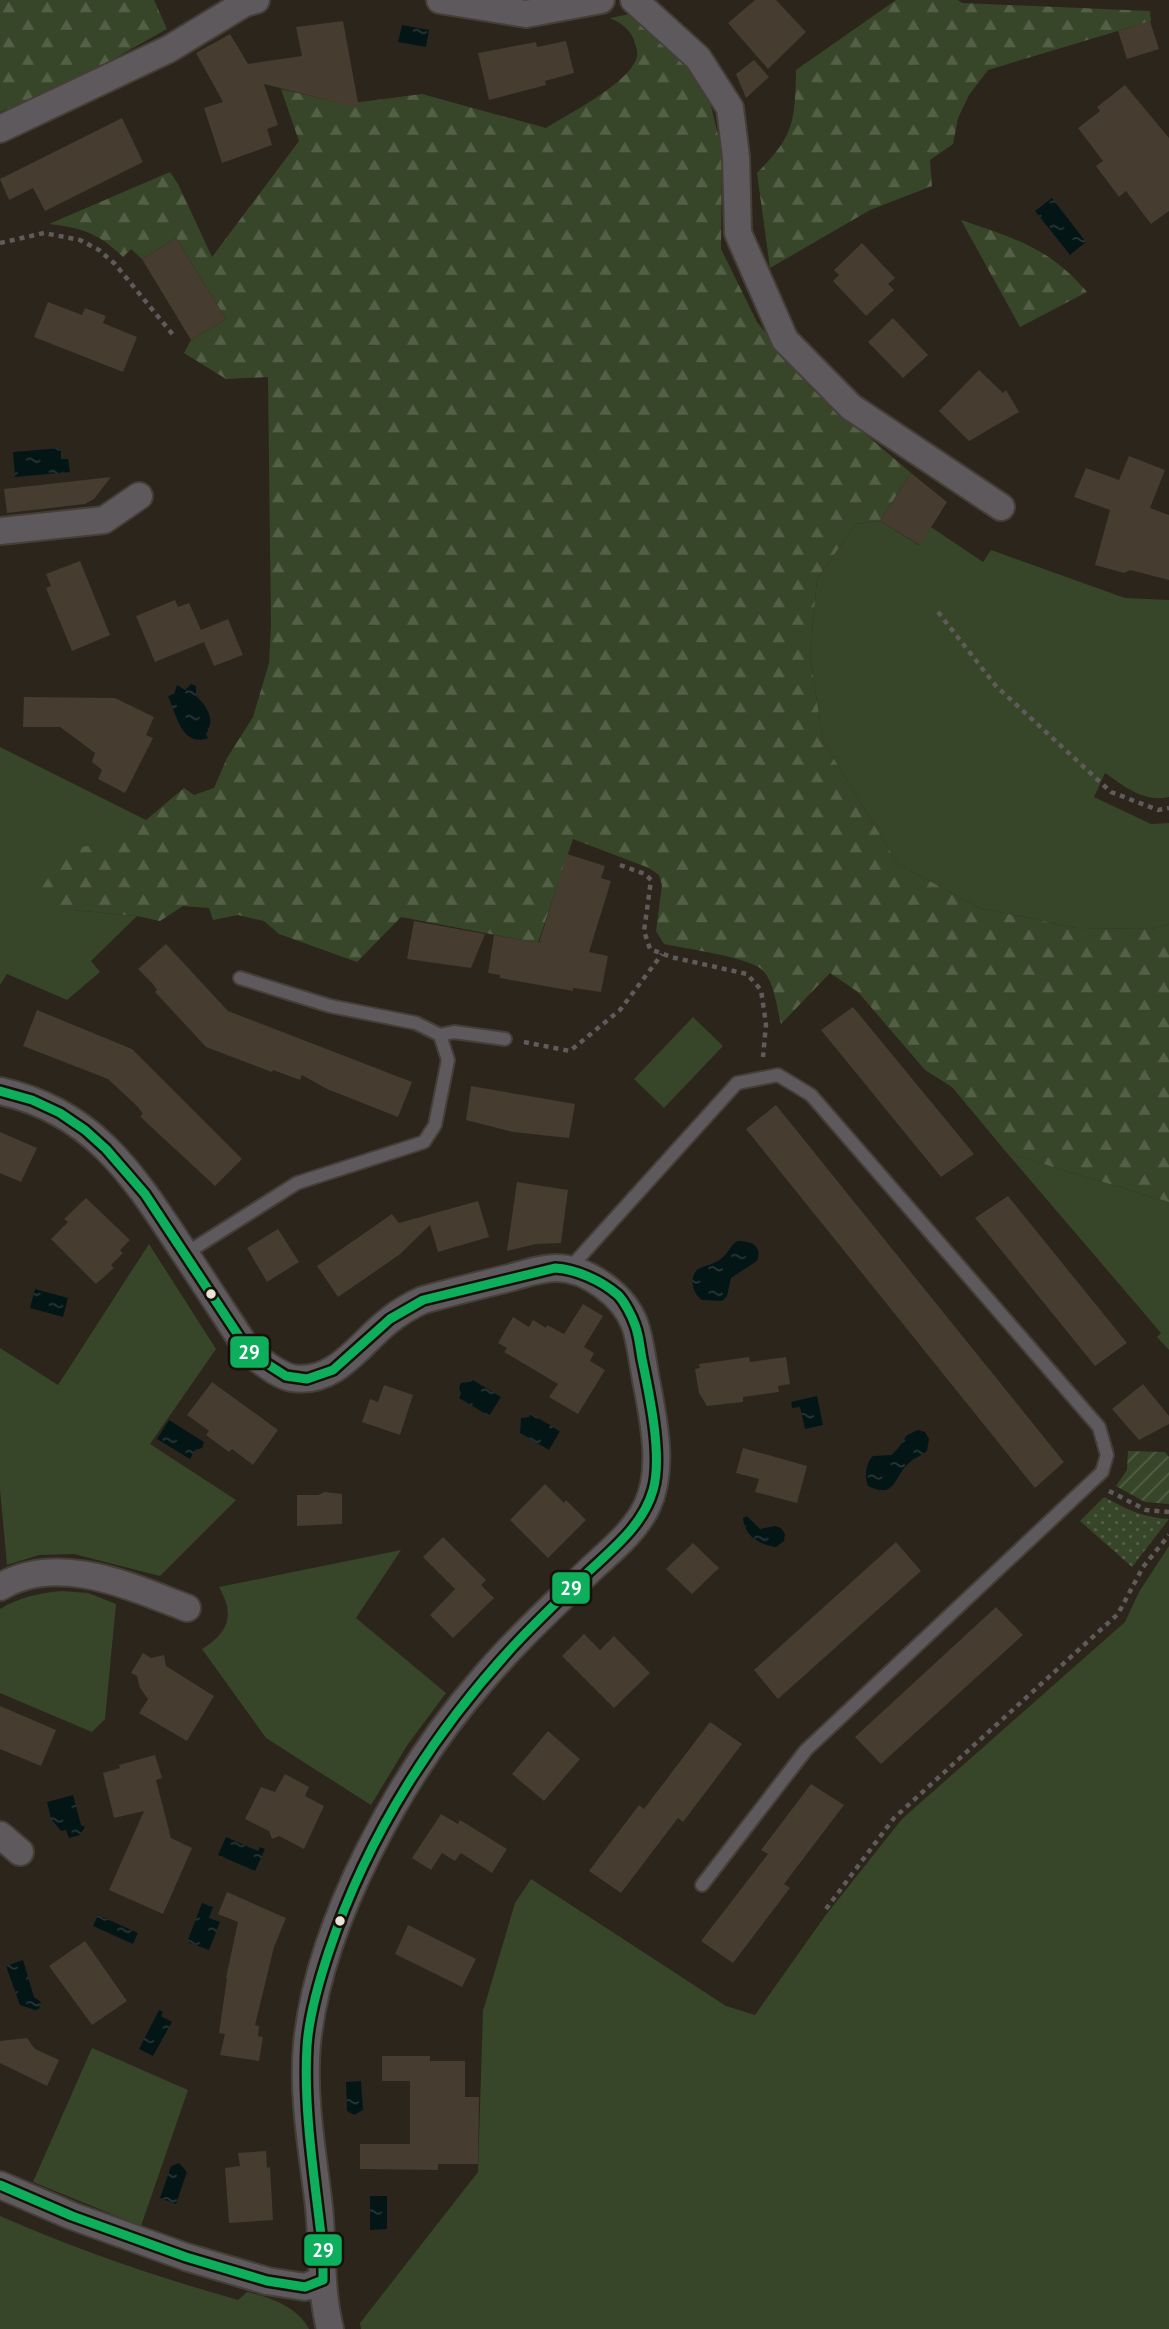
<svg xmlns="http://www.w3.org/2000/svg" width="1169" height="2329" font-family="'PT Sans',sans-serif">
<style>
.grass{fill:#374628}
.forest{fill:url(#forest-firs)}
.park{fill:url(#park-dots)}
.garden{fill:url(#garden-furrows)}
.water{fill:url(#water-ripples)}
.building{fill:#463c2f}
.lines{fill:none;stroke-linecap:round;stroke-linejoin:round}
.service-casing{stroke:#453f38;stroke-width:16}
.minor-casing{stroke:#453f38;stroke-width:30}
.path{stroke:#5f5b5b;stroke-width:4.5;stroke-dasharray:5 5;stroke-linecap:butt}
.service{stroke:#5d595d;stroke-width:12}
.minor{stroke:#5d595d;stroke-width:26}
.bus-1-casing{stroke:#161009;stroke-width:14}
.bus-1{stroke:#0daf5c;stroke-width:9}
.bus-dot{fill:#ebe2d8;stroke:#161009;stroke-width:2.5}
.line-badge{stroke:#161009;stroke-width:2.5}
.badge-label{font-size:19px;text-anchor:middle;font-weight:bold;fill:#fff}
</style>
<defs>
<pattern id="forest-firs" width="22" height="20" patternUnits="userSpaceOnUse" patternTransform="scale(1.75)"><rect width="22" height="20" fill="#374628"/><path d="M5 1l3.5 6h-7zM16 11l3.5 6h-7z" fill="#546046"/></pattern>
<pattern id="park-dots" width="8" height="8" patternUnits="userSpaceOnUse" patternTransform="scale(1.75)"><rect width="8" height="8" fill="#374628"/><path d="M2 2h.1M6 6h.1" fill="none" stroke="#546046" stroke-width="1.8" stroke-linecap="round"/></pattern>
<pattern id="garden-furrows" width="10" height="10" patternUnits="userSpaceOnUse" patternTransform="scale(1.75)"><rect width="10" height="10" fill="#374628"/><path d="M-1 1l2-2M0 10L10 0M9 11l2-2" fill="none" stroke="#546046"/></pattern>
<pattern id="water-ripples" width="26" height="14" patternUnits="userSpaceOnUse" patternTransform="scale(1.75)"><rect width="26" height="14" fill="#041516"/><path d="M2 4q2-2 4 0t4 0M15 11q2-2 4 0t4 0" fill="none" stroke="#293737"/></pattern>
</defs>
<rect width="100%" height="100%" fill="#2c251c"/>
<path class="grass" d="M880,521l39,24 12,-18 52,35 8,-12 134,48 44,2v197c-25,6 -45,-11 -64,-24l-11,24 57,27 18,-1v101l-17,5 -76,-1 -96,-20 -82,-44 -75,-123 -13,-86 7,-76 39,-55z
M0,747l146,73 -74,90 65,6 -46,45 9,11 -33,28 -60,-26 -7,11z
M693,1017l30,29 -59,62 -30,-29z
M1007,1153l162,49v148l-12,-13 4,-4z
M149,1244l67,105 -66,95 86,56 -76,76 -86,-22 -35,1 -32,10 -7,-76v-141l58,37z
M1169,1546v783h-808l-1,-6 118,-151 5,-161 32,-108 16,-24 195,127 29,9 70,-99 77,-97 223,-197 14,-30z
M401,1550l-45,68 90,75 -38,51 -37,61 -105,-67 -64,-89c27,-17 33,-34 17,-62z
M62,1591l26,2 28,11 -11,115 -13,13 -92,-39v-84c20,-12 39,-16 62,-18z
M92,2048l96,42 -47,136 -108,-44z
M0,2216c77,34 157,61 238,84l9,-8c23,5 51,15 62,37h-309z"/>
<path class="forest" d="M0,0h154l13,29 -91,51 -76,32z
M896,0h62l4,3 188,8 1,10 -163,49 -19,25 -11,23 -5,26 -23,16 2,26 -62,24 -100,58 -13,-95c37,-37 38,-51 39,-103z
M630,14l60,48 17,28 15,61 -1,98 36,73 51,63 103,88 -31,48 -24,3 -39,55 -7,76 13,86 75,123 82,44 96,20 76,1 17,-5v278l-162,-49 -55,-66 -27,-17 -67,-78 -28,-19 -49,51c-4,-16 -7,-46 -21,-56 -19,-12 -72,-19 -96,-24l-8,-13 6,-46 -3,-10 -10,-7 -76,-29 -35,104 -137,-26 -44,45 -78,-28 -15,-13 -26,-6 -25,5 -4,-12 -26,-2 -23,15 -23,-5 -65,-6 -36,-13 30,-47 43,-8 37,-22 38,-32 10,7 20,-7 13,-30 26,-41 16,-54 2,-38 -3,-248 -42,2 -42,-26 7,-13 35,-21 -50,-81 -34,21 -11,-10 -8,8c-25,-24 -40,-29 -74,-33l121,-52 8,12 34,73 87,-116 -18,-52 64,15 77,-10 124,34c22,-14 86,-46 91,-72 1,-5 -2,-12 -3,-16 -5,-12 -13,-17 -24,-22z
M961,220c53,18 89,28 126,72l-67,35z"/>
<path class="park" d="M1104,1497c22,12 40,21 65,22l-37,48 -52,-46z"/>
<path class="garden" d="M1128,1451l37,1 4,5v47l-24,-2 -29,-16 11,-16z"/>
<path class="water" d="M402,25l27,5 -3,17 -28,-5z
M1052,198l34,44 -16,13 -35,-44z
M61,448v11h7l2,13 -55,5 -2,-25z
M191,684l5,2v10c11,10 20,24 10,38l2,4c-26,10 -32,-24 -40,-42l6,-2 3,-9 8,5z
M737,1241c12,0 26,3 20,20l-26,17 -4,18 -5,5 -20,-1c-10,-7 -13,-22 -5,-30 5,-4 19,-6 25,-12 7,-6 8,-12 15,-17z
M35,1289l33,9 -5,19 -33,-9z
M471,1379l30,18 -12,19 -30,-18 2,-4 -2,-7 2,-4 8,-1z
M817,1396l6,29 -18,4 -5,-22 -8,1 -1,-6z
M531,1414l29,17 -11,19 -29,-17 1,-15 8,-1z
M169,1420l35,22 -2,6 -7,2 -5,9 -33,-20z
M918,1430l7,2 4,7 -2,12c-6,5 -12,6 -18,12 -16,14 -13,37 -41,23 -4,-11 -2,-23 5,-30l18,-1c5,-3 13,-15 16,-20z
M747,1516l13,13 15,-3 6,2 4,6 -1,7 -8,6c-16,-2 -32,-11 -33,-29z
M73,1795l8,30 4,2 -5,8 -11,3 -3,-8 -5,1 -10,-12 -4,-17z
M226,1837l32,14 2,-4 5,2 -10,22 -37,-16z
M202,1903l11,4 -4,11 11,4 -11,28 -22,-8z
M98,1915l40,18 -5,11 -40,-18z
M23,1960l11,37 7,5 -2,7 -4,1 -15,-5 -14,-39z
M159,2010l4,2 -2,4 11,6 -19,34 -14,-7z
M361,2081l2,29 -9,5 -7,-4 -1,-29z
M179,2163l8,9 -11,32 -16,-6 11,-32z
M370,2196h17v33l-17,1z"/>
<path class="building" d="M755,0h21l30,32 -38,37 -40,-46z
M343,21l16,87 -95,-24 14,41 -11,4 5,16 -50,18 -18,-55 19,-6 -27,-49 34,-19 18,30 54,-8 -6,-29z
M1150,21l9,28 -32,10 -9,-28z
M566,41l8,32 -29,8 1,4 -57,15 -11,-47 58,-11 1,5z
M754,60l15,17 -23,21 -10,-24z
M1125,85l44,53v73l-18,13 -25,-33 -7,6 -23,-31 7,-5 -25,-33 22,-17 -3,-4z
M122,118l21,44 -98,49 -12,-23 -24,12 -9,-21z
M176,238l50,81 -35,21 -49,-81z
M862,243l33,35 -7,6 6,6 -28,26 -33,-35 6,-6 -5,-5z
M48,302l34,13 3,-7 21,8 -3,7 34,14 -14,35 -89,-35z
M893,318l35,37 -25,23 -35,-36z
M979,370l24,23 3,-3 13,22 -50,29 -30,-30z
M1129,456l36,14 -15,38 19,7v65l-39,-10 -6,3 -29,-8 15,-55 -36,-13 12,-29 33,12z
M911,473l36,29 -27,43 -40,-24z
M111,477l-17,22 -9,5 -78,9 -3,-24z
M80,561l30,74 -38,16 -26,-63 5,-2 -5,-12z
M175,600l3,7 11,-4 12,27 27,-11 15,36 -29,11 -10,-24 -49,20 -19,-46z
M24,697l91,1 39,19 -8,18 7,3 -28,55 -27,-14 4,-9 -10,-8 3,-9 -35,-26h-37z
M567,854l38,12 -4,12 10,3 -22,71 19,4 -7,36 -28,-4v3l-73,-13v-3l-12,-2 6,-38 45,8z
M414,921l71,13 -14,34 -64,-9z
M166,944l62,67 184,71 -14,35 -71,-28 -25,-14 -2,5 -27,-10 -1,2 -66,-25 -51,-55 2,-2 -4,-6 -15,-15z
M853,1007l121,147 -33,23 -120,-147z
M37,1010l95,39 110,110 -27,27 -67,-62 -8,-8 3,-2 -5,-7 -30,-28 -85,-33z
M471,1086l104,18 -6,34 -56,-6 -47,-12z
M776,1105l288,357 -29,26 -289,-359z
M0,1132l37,16 -16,34 -21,-9z
M517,1182l51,8 -7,53 -25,1 -29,7z
M1008,1196l119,147 -32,23 -120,-148z
M86,1198l44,42 -10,10 3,3 -12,12 3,3 -18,16 -45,-45 17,-17 -4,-3z
M478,1201l11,36 -51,15 -8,-27 -31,30 -61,42 -21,-31 75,-52 7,9z
M278,1229l21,33 -32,20 -20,-34z
M583,1304l20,12 -19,31 10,6 -4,8 15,9 -27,44 -29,-17 9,-13 -54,-32 3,-4 -9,-5 15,-26 16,10 4,-7 13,8 1,-3 17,9z
M749,1357l1,5 36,-5 4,27 -12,2 1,6 -36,5v5l-36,4 -8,-13 -4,-24 5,-1 -1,-4z
M212,1382l66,48 -25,35 -21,-16 -3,3 -23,-17 3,-4 -22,-16z
M1143,1384l26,32v8l-30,16 -27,-31z
M384,1385l29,10 -13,40 -38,-13 8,-23 8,3z
M743,1448l64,18 -10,37 -42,-11 4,-13 -23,-6z
M545,1484l19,19 2,-3 20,20 -38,38 -38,-38z
M325,1492l17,2v30l-45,2v-31h21z
M443,1537l43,43 -5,5 13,13 -41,40 -23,-23 25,-26 -32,-32z
M896,1542l25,29 -143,128 -24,-29z
M693,1543l26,25 -27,26 -26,-25z
M996,1607l27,28 -142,129 -26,-27z
M584,1634l16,16 14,-14 36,37 -36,35 -52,-52z
M143,1653l8,5 13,-3 2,11 48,30 -27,45 -48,-28 9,-14 -8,-11 -3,-12 -6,-3z
M0,1706l56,24 -15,36 -41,-17z
M710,1722l32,22 -59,78 -5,-4 -57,75 -32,-22 50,-66 5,4z
M548,1731l32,28 -36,42 -32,-27z
M155,1755l7,23 -6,2 15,58 21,10 -29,66 -54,-24 35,-79 -30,7 -11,-45 17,-5 -1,-3z
M285,1774l24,13 -4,9 19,10 -20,43 -25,-13 -7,3 -3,-8 -24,-12 16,-32 14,5z
M811,1784l33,21 -60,79 6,4 -57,75 -32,-22 67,-87 -7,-4z
M441,1814l17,10 2,-4 47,29 -15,24 -31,-20 -6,8 -13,-8 -11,17 -19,-12z
M227,1892l59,26 -12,29 -19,78 4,1 -1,10 5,1 -4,24 -39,-6 5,-21 -6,-1 8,-55h-1l12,-56 -20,-8z
M408,1925l68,34 -14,28 -67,-33z
M85,1941l42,60 -35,24 -43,-59z
M27,2038l8,11 24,11 -12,26 -47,-23v-22z
M382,2056h48v5h35v36h14l-1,67h-40v6l-78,-1v-25h50v-63h-28z
M266,2151l1,17 3,-1 3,53 -44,3 -4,-55 15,-2 -2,-13z"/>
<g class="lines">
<g class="service-casing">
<path id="service" d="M440,1035l14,-3 51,7
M185,1254l112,-71 127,-41 11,-17 13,-65 -8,-25 -24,-12 -86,-17 -90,-28
M569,1269l168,-186 41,-8 33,20 288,332 8,28 -5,17 -296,278 -104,135"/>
</g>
<g class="minor-casing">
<path id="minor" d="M440,0l86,14 75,-14
M634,0l64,58 32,50 6,49 2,76 47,107 66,67 150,100
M0,129l169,-80 76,-46 11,-3
M0,531l104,-11 35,-24
M0,1091c92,20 132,82 180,155 24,36 47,72 70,107 13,9 27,22 42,25 42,7 66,-32 94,-55 12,-10 23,-17 37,-23 29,-8 57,-15 86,-22 15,-4 31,-10 47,-10 31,0 68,27 79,57 6,18 8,41 12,60 7,37 17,85 0,121 -12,26 -38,46 -59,66 -36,35 -73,69 -105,107 -80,92 -164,242 -176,365 -5,52 6,111 12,163 4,41 1,82 11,122
M0,1587c58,-35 131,0 187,21
M0,1835l20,17
M0,2185l72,31 114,41 81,24 38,6 18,-7"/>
</g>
<path class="path" d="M0,243l44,-10 36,7 19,10 16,14 59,72
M938,612l58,74 115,106 47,18 11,-2
M620,865l25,9 6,6 -7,51 6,18 21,8 76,17 14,16 5,34 -3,33
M524,1042l46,9 50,-41 42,-56
M1109,1491l37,19 23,2
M826,1909l68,-91 224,-204 25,-47 26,-32"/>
<use href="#service" class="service"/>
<use href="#minor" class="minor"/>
<g class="bus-1-casing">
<path id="bus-1" d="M0,1091l32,9 28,13 25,17 21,19 39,45 105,159 36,23 21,3 26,-9 57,-51 33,-19 132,-32c21,1 47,13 63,27 6,6 14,21 17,30 4,10 5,23 7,34 7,34 21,97 11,131 -10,36 -42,60 -67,84 -23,22 -45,43 -66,65 -84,89 -152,195 -191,312 -10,30 -20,64 -22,95 -4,67 9,140 16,207v27l-18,7 -38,-6 -81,-24 -114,-41 -72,-31"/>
</g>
<use href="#bus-1" class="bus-1"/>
</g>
<g class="bus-dot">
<circle cx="211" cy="1294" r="6"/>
<circle cx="340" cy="1921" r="6"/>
</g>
<g class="line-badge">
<rect x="229" y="1335" width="41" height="34" rx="7" fill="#0daf5c"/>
<rect x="551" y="1571" width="40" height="34" rx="7" fill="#0daf5c"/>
<rect x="303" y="2233" width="40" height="34" rx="7" fill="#0daf5c"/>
</g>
<g class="badge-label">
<text x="249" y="1359">29</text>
<text x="571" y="1595">29</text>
<text x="323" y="2257">29</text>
</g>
</svg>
